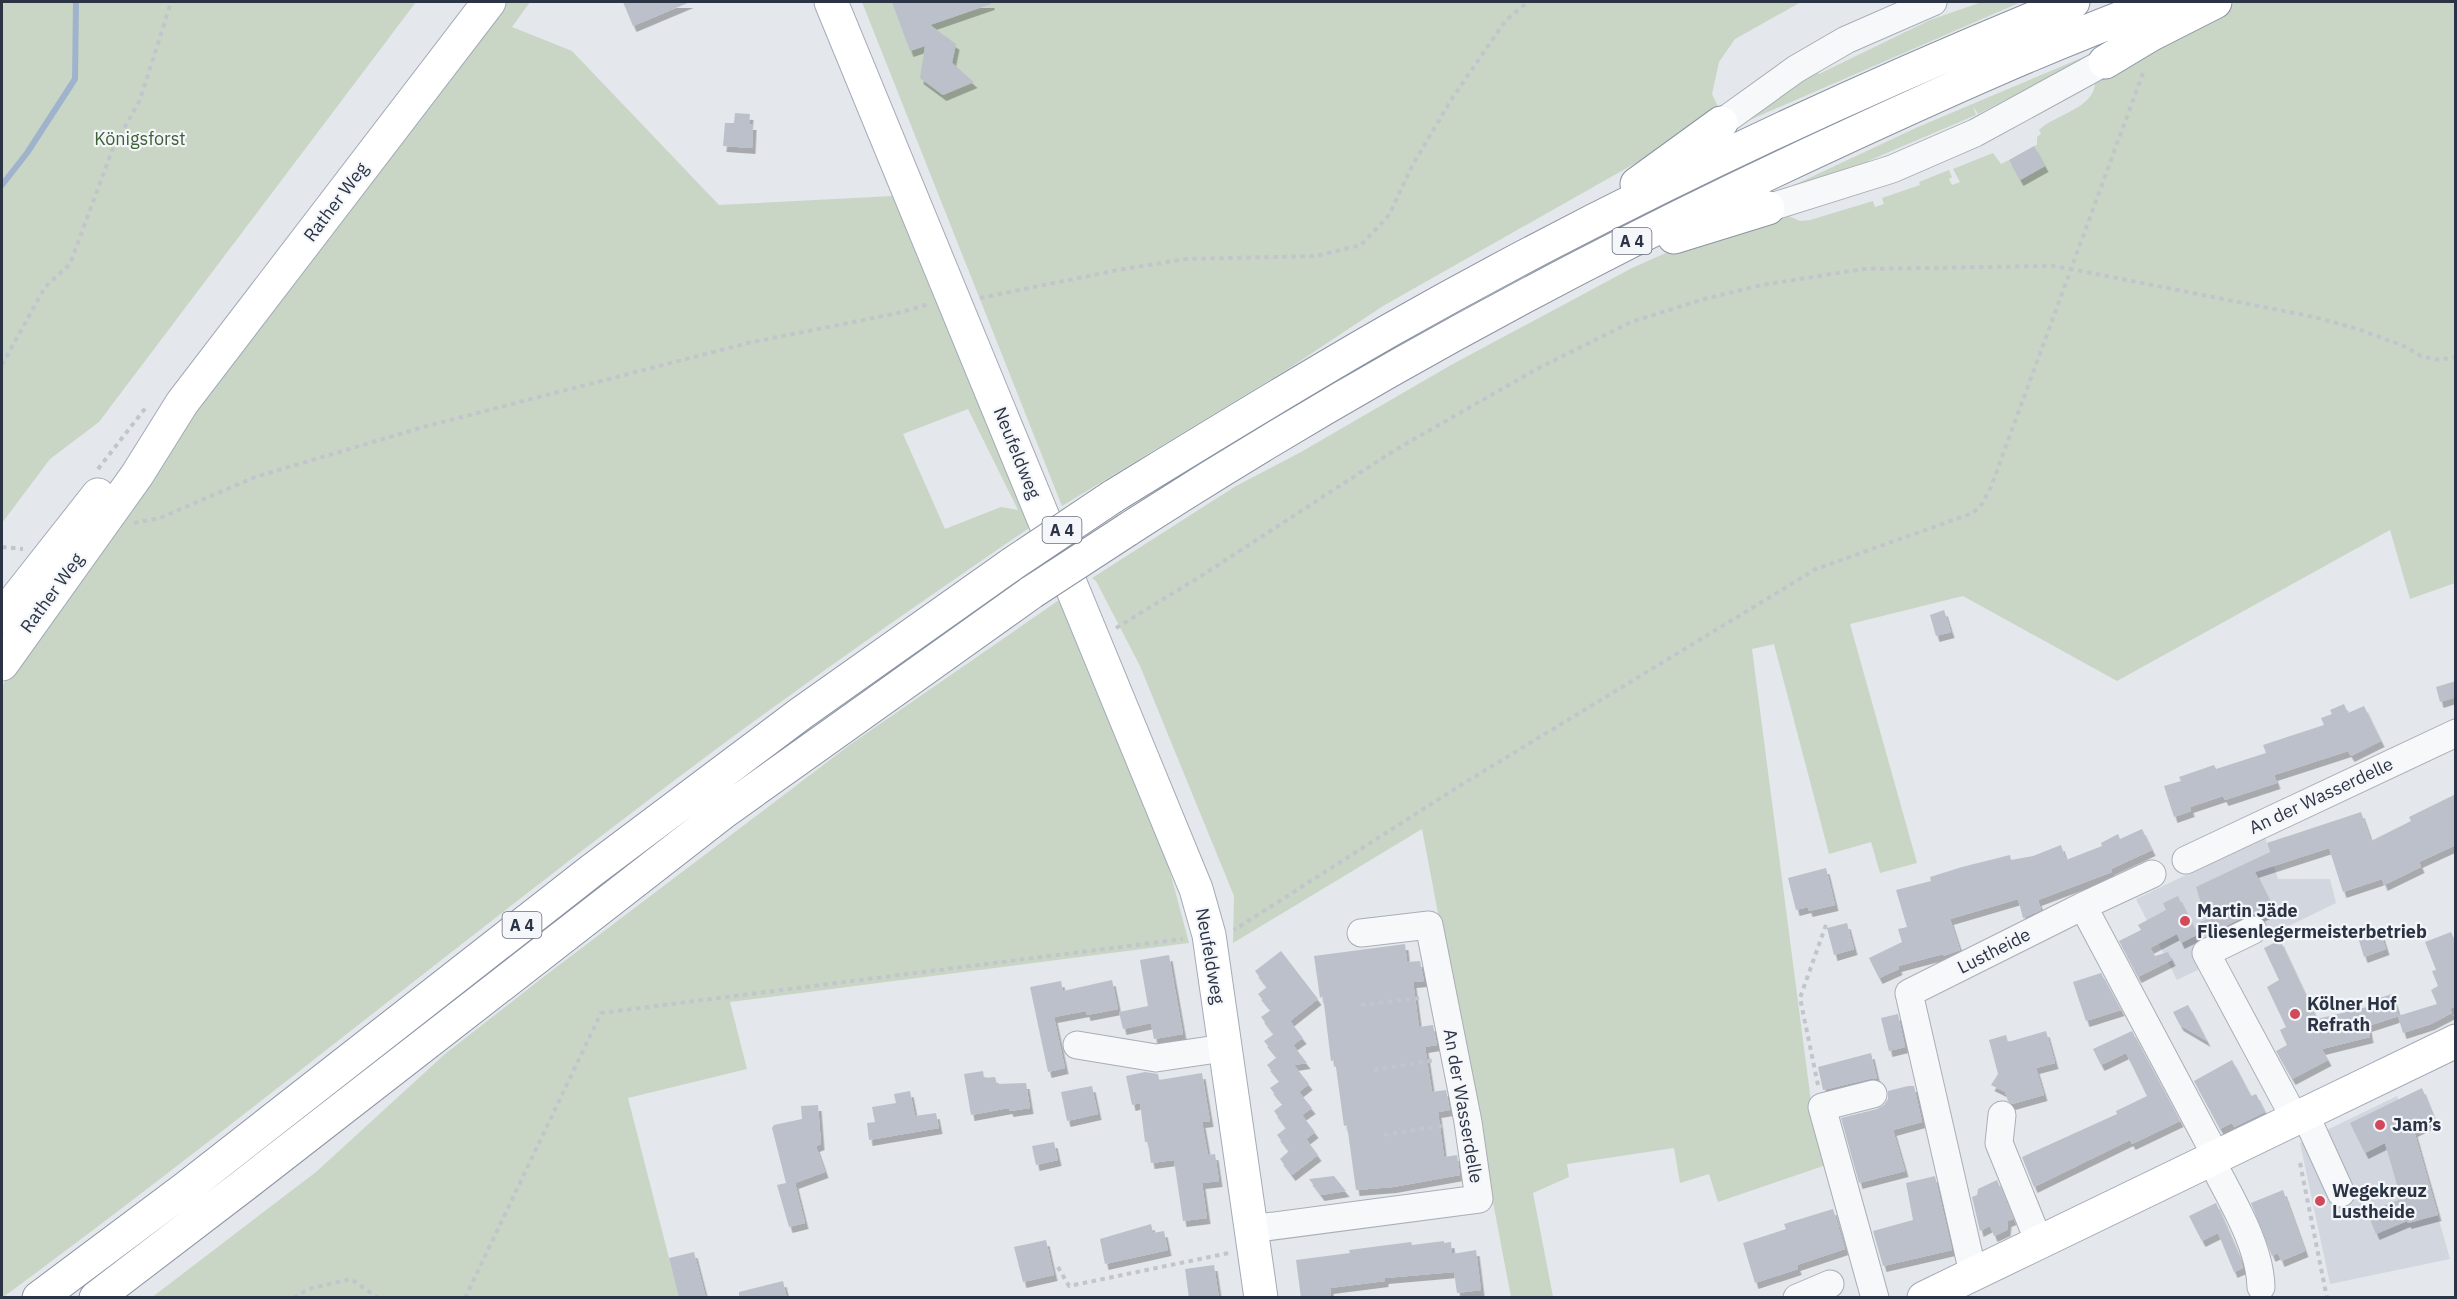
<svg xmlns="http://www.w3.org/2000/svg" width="2457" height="1299" font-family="'IBM Plex Sans',sans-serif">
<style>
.built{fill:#d2d6de}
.green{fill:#c9d6c5;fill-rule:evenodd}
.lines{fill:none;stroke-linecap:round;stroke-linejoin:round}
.stream{stroke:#9fb4cc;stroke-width:6}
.building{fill:#bbc0ca;filter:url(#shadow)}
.minor-casing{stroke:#a9aeb7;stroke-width:29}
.major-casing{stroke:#a3abb8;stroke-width:35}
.highway-casing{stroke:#8b94a3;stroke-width:35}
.path{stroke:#c2c5cb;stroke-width:4;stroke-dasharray:4.5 4.5;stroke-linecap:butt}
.minor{stroke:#f7f8fa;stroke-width:27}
.major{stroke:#fff;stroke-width:33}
.highway{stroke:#fff;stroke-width:33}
.highway-bridge-casing{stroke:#8b94a3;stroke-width:35;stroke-linecap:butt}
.highway-bridge{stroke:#fff;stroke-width:33}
.poi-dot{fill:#d1495b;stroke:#f4f6f9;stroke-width:2}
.labels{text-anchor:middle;stroke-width:4.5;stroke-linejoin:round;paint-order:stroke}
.shield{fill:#f4f6f9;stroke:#676e7b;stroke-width:1.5}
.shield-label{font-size:16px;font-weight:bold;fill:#2b3445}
.park-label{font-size:18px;fill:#3f6138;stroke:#f4f6f9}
.street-label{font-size:18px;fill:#2b3445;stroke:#f4f6f9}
.poi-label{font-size:18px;font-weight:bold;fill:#2b3445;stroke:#f4f6f9;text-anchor:start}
</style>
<defs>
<filter id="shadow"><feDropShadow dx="3.5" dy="6" stdDeviation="0" flood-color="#0004"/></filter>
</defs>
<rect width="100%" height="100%" fill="#e4e7ec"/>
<path class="built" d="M2265,837l13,42h52l6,24 -159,77 -41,-81z
M2397,1096l23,57 30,106 -120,25 -30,-141z"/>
<path class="green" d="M2,2h414l-317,420 -49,37 -48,64z
M504,2h26l-18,25 60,24 147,154 174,-9 -25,-62 5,-2 162,392c-129,88 -256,177 -380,271 -219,166 -432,340 -653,503v-612l179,-255zM968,409l50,101 -17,-3 -56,22 -42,-95z
M862,2h939l-66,37 -16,23 -7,32 8,17 -5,7 -332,188 -95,63 -226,137z
M1982,2h39l-292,127 87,-57 3,2 111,-54z
M2236,2h219v581l-45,16 -20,-69 -273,151 -154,-85 -113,28 67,239 -37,10 -9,-31 -42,12 -55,-210 -22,5 60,460 17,55 -111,38 -9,-28 -29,9 -6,-35 -107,16 2,13 -36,16 20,104h-42l-89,-468 -189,114 1,-47 -94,-230 -44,-85 -4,-3 144,-92 65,-34 150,-87 181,-97 56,-25 98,-28 14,6 10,-1 63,-19 2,6 9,-3 -2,-6 38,-13 -1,-3 30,-12 3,7 -3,2 3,6 8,-3 -7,-13 40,-16 8,11 8,-4 11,19 14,-33 3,-1v-8l4,-3 -2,-4c16,-16 58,-22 56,-50z
M2105,48l-127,66 -5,-8 3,9 -108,46 -9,11 -93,26 152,-71z
M1062,598v5l107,265 20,75 -459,59 17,67 -119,29 51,199 -528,1 165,-126 129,-118 101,-79 305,-231z"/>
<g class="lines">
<path class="stream" d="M2,185l25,-32 48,-74 1,-77"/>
</g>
<path class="building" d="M623,2h67l-57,24z
M892,2h99v2l-61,21 26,19 -4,19 22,19 -31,13 -23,-17 5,-32 -15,5z
M735,113l15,1 -1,10h4l-1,24 -29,-2 2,-23h9z
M2034,146l11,20 -25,14 -11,-20z
M1944,610l7,22 -15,4 -6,-21z
M2456,681v16l-16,5 -4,-15z
M2344,704l4,9 16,-7 17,35 -30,15 -3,-5 -74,24 3,8 -52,17 -2,-4 -33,11 1,4 -17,6 -10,-31 17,-5 -2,-4 35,-12 2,4 50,-16 -3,-8 61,-20 -3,-7 11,-4 -2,-4z
M2456,794v51l-37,17 2,5 -37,18 -2,-6 -39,13 -14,-44 -74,24 19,38 -14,6 -7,-2 -7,2 -40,20 -6,-14 6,-2 -10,-33 74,-35 -3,-9 94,-31 10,29 40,-20 -2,-4z
M2142,829l10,21 -41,19 1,3 -74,28 3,10 -18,8 -5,-19 -68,20 10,31 -17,6v-2l-45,12 1,3 -20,9 -10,-20 33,-16 -4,-13 9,-2 -11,-37 35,-9 -1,-4 32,-10 48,-12 1,5 22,-4 28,-11 5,15 36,-14 -1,-3 17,-9 2,5z
M1826,868l9,37 -26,6 -1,-4 -12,3 -8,-32z
M2178,896l19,39 -16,8 -4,-9 -27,14 5,8 13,-4 4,8 -34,17 -19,-36 22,-11 -3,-5 28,-15 -3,-7z
M1847,923l7,26 -20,6 -7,-27z
M2379,927l7,22 -22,8 -7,-23z
M2451,932l5,11v63l-6,3 2,4 -21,11 -28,9 -5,-17 39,-12 -6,-14 7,-4 -6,-15 4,-1 -11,-28z
M2280,940l37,79 54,-13 -1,-5 22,-7 7,22 -31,10 2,11 -48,12 6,11 -36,19 -16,-28 11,-6 -7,-15 6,-3 -19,-40 12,-7 -15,-32z
M1405,944l2,18 13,-1 4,20 -11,1 6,45 14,-2 4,20 -12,2 7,45 14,-2 4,20 -12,2 6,45 13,-2 3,20 -67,12 -37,3 -9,-65 -3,1 -9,-66 -4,1 -8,-65 -3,2 -6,-42z
M1281,951l37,48 -28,22 13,17 -10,7 14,18 -13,2 15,19 -10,8 13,16 -10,7 13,17 -9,7 12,16 -26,20 -12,-16 9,-8 -12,-16 9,-7 -12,-17 9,-7 -13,-16 10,-7 -13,-16 10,-8 -13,-16 10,-7 -13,-17 10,-7 -13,-16 9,-7 -12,-16z
M1169,955l14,79 -29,5 -3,-16 -28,6 -4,-17 29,-6 -8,-46z
M2101,973l20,37 -35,11 -13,-39z
M1112,980l6,29 -31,6 -1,-4 -32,6 11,51 -17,4 -18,-85 31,-6 2,10z
M2188,1005l4,7 15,29 -27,-16 -7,-13z
M1898,1014l7,33 -16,4 -8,-33z
M2046,1031l9,32 -19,5 8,27 -32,9 -4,-3 -3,-9 -14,-7 7,-11 -9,-34 17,-5 2,7z
M2132,1031l48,90 -48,23 -2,-4 -96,47 -12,-30 95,-43 -1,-3 31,-15 -21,-43 -25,12 -8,-16z
M1871,1053l6,26h-8l-46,11 -5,-23z
M2232,1060l19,36 5,-2 9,18 -31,15 -2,-4 -12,6 -26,-48z
M983,1071l1,7 11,-1 2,7 29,-1 4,25 -20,3 -1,-3 -38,7 -7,-41z
M1145,1072l13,2 1,6 43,-7 8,48 -8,1 6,33 7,-1 4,27 -17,2 5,35 -24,3 -9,-61 -23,3 -3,-21h-3l-5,-39 -8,2 -6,-29z
M1092,1086l6,28 -31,7 -6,-29z
M1908,1086h6l8,36 -29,8 12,41 -46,12 -18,-65 36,-9 7,-4 4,-6v-8z
M2422,1088l13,33 -21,10 24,84 -30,8 -1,-2 -31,13 -9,-22 34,-13 -16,-56 -20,10 -15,-30z
M910,1091l5,25 21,-3 3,15 -70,12 -2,-17 8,-1 -3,-15 24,-4 -2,-9z
M818,1105l3,39 -5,2 9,26 -30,11 10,40 -16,4 -12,-42 9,-2 -14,-55 2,-3 28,-6 -1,-13z
M1054,1142l4,18 -22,5 -4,-19z
M1334,1176l12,15 -25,4 -12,-16z
M1935,1176l17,74 -69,16 -10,-35 40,-11 -7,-37z
M1997,1180l16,39 -5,2 -1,9 -13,6 -4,-10 -10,5 -8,-34 5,-2 1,-6z
M2283,1190l22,61 -24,10 -3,-8 -6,3 -21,-53z
M2216,1203l24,55 3,10 -9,4 -16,-39 -16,8 -13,-25z
M1833,1209l12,40 -48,16 1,4 -43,14 -12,-40 43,-14 -2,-5z
M1151,1224l2,9 11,-2 4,19 -63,14 -5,-25z
M1046,1240l8,35 -31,7 -9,-35z
M1444,1241v2l7,-1 1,12 24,-4 5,40 -24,3 -3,-21 -69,6v3l-55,7 1,10h-30l-5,-38 54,-7 -1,-3 62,-8 1,3z
M694,1252l12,46h-27l-10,-40z
M1214,1265l5,33h-30l-4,-29z
M783,1281l4,17h-48v-6z"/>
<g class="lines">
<g class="minor-casing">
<path id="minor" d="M1721,123l75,-54 50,-29 87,-38
M1768,208l124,-39 83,-36 130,-71
M2186,860l270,-127
M2083,906l69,-32
M2253,930l-47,23 81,151 5,14
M1077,1045l79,13 68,-10
M1873,1094l-51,13 53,191
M2304,1112l37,81
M2002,1115l-3,28 40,99
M2210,1158c19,38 50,86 51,129
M1251,1229l228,-30 -11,-77 -39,-197 -68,8
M1973,1273l-64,-280 174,-87 133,250
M1797,1298l33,-14"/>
</g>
<g class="major-casing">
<path id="major" d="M831,2l365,887 13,46 52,363
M2,617l96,-122
M2,664l135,-189 45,-72 307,-401
M1924,1298l532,-257"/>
</g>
<g class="highway-casing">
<path id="highway" d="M2105,62l45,-27 65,-33
M1637,184l84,-61
M1674,237l94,-29
M1112,497c93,-57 185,-114 280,-168 219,-124 448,-232 681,-327
M1127,530c224,-145 460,-273 702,-385 110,-51 220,-101 334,-143
M39,1298l147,-110 405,-317 209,-157 212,-150
M96,1298l148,-113 481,-374 307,-219"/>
</g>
<path class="path" d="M2143,73l-72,196 243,48 44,12 46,17 17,10 18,4 17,-3
M980,298l138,-28 68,-11 130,-3 45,-11 28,-30 23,-49 39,-66 55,-80 22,-18
M2,365l43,-78 25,-23 43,-116 27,-48 31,-98
M98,469l49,-63
M134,523l26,-5 95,-41 172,-51 321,-83 150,-30 31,-9
M2,547l21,2
M1116,628l85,-52 194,-126 140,-80 96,-48 73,-23 58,-14 101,-16 189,-3 19,3 -80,218 -9,17 -9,9 -157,56 -355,216 -227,145
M1361,1005l59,-7
M1374,1070l61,-10
M1818,1085l-18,-87 27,-76
M1384,1135l62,-10
M2300,1163l27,135
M1058,1267l11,19 160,-33
M294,1298l14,-9 43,-10 27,19
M465,1298l136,-285 582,-74"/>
<use href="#minor" class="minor"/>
<use href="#major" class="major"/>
<use href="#highway" class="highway"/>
<g class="highway-bridge-casing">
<path id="highway-bridge" d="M1012,564l100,-67
M1032,592l95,-62"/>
</g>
<use href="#highway-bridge" class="highway-bridge"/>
</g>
<g class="poi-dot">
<circle cx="2185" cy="921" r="6"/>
<circle cx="2295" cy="1014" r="6"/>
<circle cx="2380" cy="1125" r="6"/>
<circle cx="2320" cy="1201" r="6"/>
</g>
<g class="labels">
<g class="shield">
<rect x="1612.5" y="228" width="39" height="26" rx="4.5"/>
<rect x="1042.5" y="517" width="39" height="26" rx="4.5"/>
<rect x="502.5" y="912" width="39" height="26" rx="4.5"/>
</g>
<g class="shield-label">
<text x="1632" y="247">A 4</text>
<text x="1062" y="536">A 4</text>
<text x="522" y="931">A 4</text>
</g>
<g class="park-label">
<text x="140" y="145">Königsforst</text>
</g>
<g class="street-label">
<text transform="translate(336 202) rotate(-53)" y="6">Rather Weg</text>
<text transform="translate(1017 453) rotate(68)" y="6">Neufeldweg</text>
<text transform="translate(52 593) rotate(-54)" y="6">Rather Weg</text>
<text transform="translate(2321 796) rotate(-25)" y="6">An der Wasserdelle</text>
<text transform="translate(1994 951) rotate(-27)" y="6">Lustheide</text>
<text transform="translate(1210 956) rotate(80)" y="6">Neufeldweg</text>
<text transform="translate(1463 1106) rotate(80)" y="6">An der Wasserdelle</text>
</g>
<g class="poi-label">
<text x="2197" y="917">Martin Jäde<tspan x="2197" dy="21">Fliesenlegermeisterbetrieb</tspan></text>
<text x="2307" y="1010">Kölner Hof<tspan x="2307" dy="21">Refrath</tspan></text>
<text x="2392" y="1131">Jam’s</text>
<text x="2332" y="1197">Wegekreuz<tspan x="2332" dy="21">Lustheide</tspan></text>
</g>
</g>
<rect width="2457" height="1299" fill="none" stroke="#2b3445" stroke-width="6"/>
</svg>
